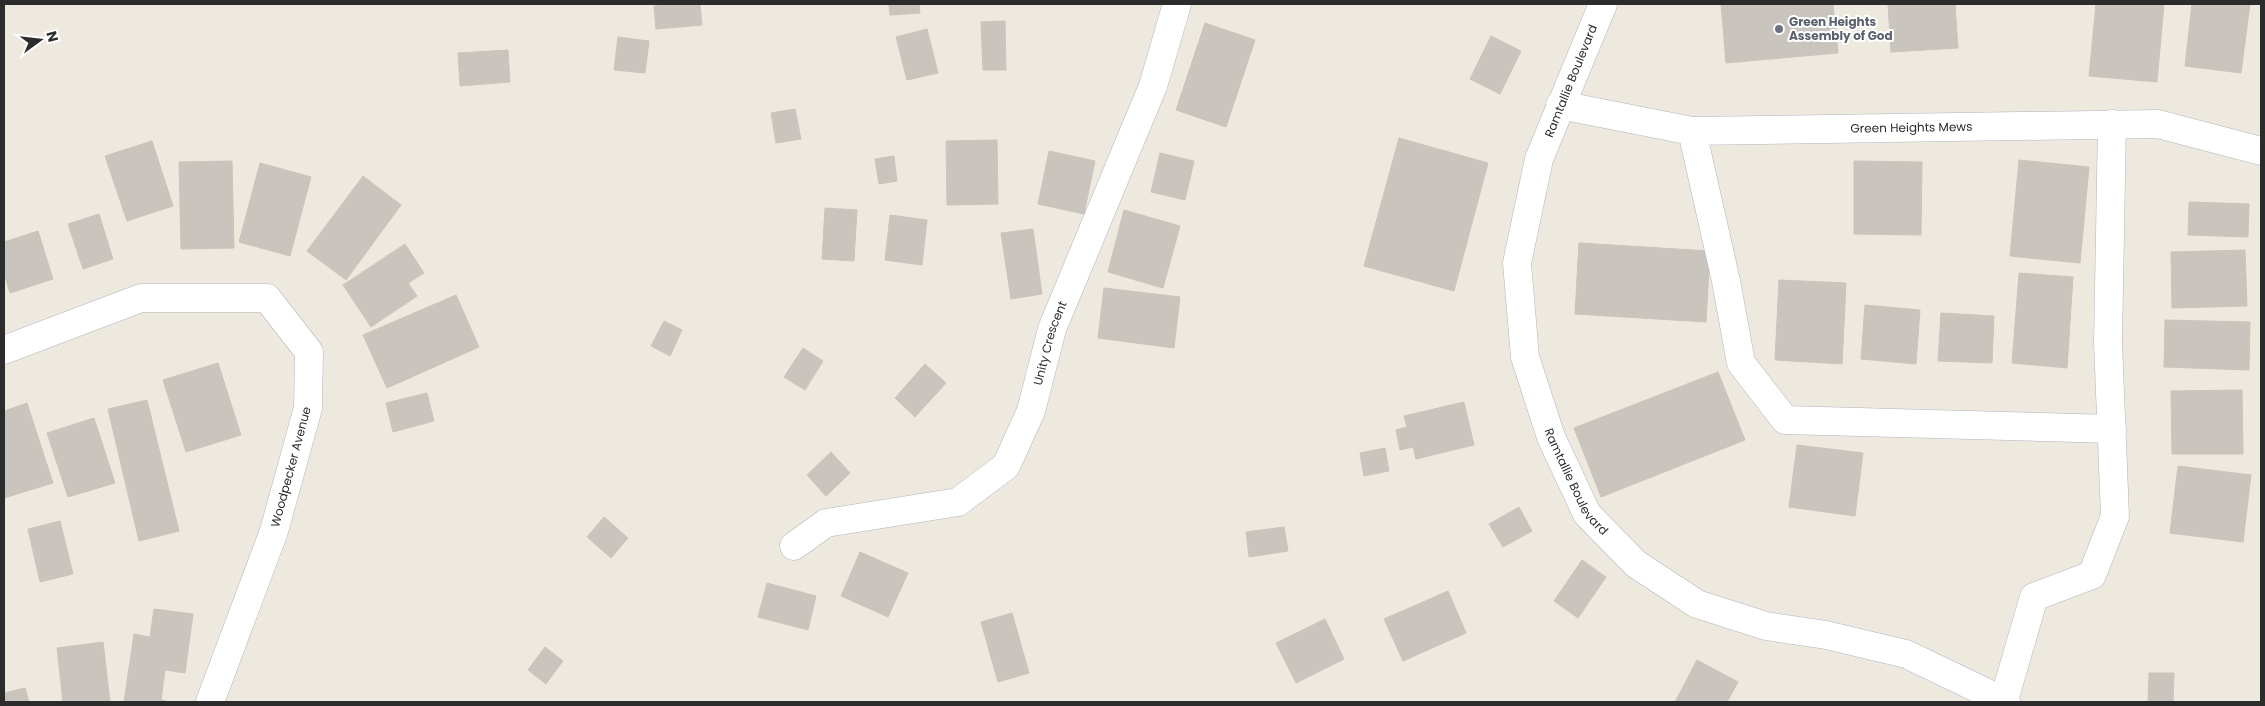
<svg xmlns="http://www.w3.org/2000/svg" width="2265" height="706" font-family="Poppins,sans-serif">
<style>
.building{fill:#c9c5be;stroke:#c9c5b8}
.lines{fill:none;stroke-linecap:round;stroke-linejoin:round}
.minor-casing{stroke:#b2b3bf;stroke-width:29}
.minor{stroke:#fff;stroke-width:28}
.worship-dot{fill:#6b7280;stroke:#fff;stroke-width:2}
.labels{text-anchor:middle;stroke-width:4;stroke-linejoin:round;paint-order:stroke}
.worship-label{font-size:12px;font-weight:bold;fill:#5b616d;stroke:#fff;text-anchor:start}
.street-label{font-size:12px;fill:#2c2c2c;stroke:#fff}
</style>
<rect width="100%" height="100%" fill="#eee9df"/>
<path class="building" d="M681,4h19l2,21 -46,4 -2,-23z
M889,4h30l1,9 -30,2z
M1721,4h112l5,49 -112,10z
M1888,4h67l3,44 -67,4z
M2096,4h68l-7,78 -68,-6z
M2192,4h58l-9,69 -56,-7z
M1005,21l1,49h-23l-2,-48z
M1205,23l50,17 -29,87 -50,-17z
M927,29l11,44 -31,7 -11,-43z
M1491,36l30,15 -21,43 -30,-15z
M618,37l31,4 -4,32 -31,-3z
M508,50l2,32 -50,4 -2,-33z
M795,109l6,30 -25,4 -5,-30z
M1399,138l89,25 -34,128 -90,-25z
M997,140l1,64 -51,1 -1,-64z
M152,141l21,65 -46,15 -22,-65z
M1049,151l46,10 -11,53 -46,-10z
M1160,153l34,8 -9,39 -34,-8z
M894,156l3,25 -18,3 -4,-25z
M2019,160l70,7 -9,96 -70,-7z
M232,161l2,87 -53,1 -2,-87z
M1854,161l68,1 -1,73 -67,-1z
M260,163l51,14 -21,79 -51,-14z
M363,176l38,29 -55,75 -39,-29z
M2189,202l60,2 -1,33 -60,-2z
M825,208l32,2 -3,51 -32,-2z
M1124,210l56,16 -17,62 -55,-16z
M99,214l14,45 -30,10 -15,-45z
M890,215l37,5 -5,45 -37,-5z
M1033,229l9,65 -31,5 -10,-66z
M38,231l15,48 -43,14 -6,-20v-31z
M1579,243l131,8 -4,71 -131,-8z
M405,244l19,29 -16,10 9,13 -46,31 -28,-42z
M2245,250l2,56 -75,2 -1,-56z
M2019,273l54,4 -6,91 -55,-5z
M1779,280l67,3 -4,81 -67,-4z
M1104,288l76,9 -6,51 -76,-10z
M456,295l23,52 -92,41 -24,-53z
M1865,305l55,5 -4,54 -55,-5z
M1941,313l53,3 -2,47 -54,-2z
M2165,320l85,2 -1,48 -85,-3z
M664,321l18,9 -12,26 -19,-10z
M803,348l20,13 -18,29 -21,-13z
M218,363l23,72 -55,17 -23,-72z
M925,364l21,19 -31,34 -20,-19z
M1718,372l27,68 -144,57 -27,-69z
M2242,390l1,64h-71l-1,-63z
M427,393l7,28 -41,11 -7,-29z
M147,400l32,131 -40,10 -31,-132z
M1464,402l10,43 -58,14 -3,-12 -13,3 -4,-20 11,-3 -3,-11z
M27,403l26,80 -49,15v-87z
M94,418l21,65 -47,14 -21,-64z
M1797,445l66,8 -8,63 -66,-9z
M1385,448l4,23 -25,5 -4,-23z
M831,452l19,21 -24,23 -19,-21z
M2178,466l73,9 -8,67 -73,-9z
M1519,507l13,24 -29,16 -14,-23z
M604,517l24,21 -17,20 -24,-21z
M60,521l13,53 -33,8 -12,-53z
M1284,527l4,24 -39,6 -3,-25z
M860,552l48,21 -20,44 -47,-21z
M1582,560l24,17 -28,41 -24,-17z
M767,583l49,13 -8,34 -50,-13z
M1448,591l18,42 -63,28 -19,-42z
M154,609l39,5 -8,59 -20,-3 -4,30 8,2h-45l10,-68 16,3z
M1012,613l17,60 -31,9 -17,-60z
M1325,619l19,40 -48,24 -20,-40z
M103,642l7,60h-47l-6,-54z
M545,647l18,14 -17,23 -18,-14z
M1697,660l41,22 -11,20h-52z
M2149,673h25l-1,29h-25z
M25,688l4,14h-25v-9z"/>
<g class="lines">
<g class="minor-casing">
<g id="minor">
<path id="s1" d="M1603,4l-64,155 -22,104 8,94 26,80 36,77 49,50 61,40 69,22 60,9 80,19 100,48"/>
<path id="s2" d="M1560,105l132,26 466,-7 103,27"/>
<path d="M1692,131l34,150 15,82 44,57 327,9"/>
<path d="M4,350l137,-52h126l42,54 -1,56 -34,123 -64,171"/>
<path id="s3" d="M794,546l32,-23 132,-21 48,-36 25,-55 21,-82 101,-243 24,-82"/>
<path d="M2004,700l30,-103 58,-22 23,-59 -7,-173 4,-219"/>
</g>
</g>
<use href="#minor" class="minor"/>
</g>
<circle class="worship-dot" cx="1779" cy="29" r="5"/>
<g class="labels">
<g class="worship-label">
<text x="1789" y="26">Green Heights<tspan x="1789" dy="14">Assembly of God</tspan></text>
</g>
<g class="street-label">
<text transform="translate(1571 81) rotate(-68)" y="4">Ramtallie Boulevard</text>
<text dy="4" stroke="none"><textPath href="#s2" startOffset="354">Green Heights Mews</textPath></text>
<text dy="4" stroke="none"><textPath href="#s3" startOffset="364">Unity Crescent</textPath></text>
<text transform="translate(291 467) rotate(-75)" y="4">Woodpecker Avenue</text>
<text dy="4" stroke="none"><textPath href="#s1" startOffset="504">Ramtallie Boulevard</textPath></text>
</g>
</g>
<rect width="2265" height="706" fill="none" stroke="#2c2c2c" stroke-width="10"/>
<g transform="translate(40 40) rotate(75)" stroke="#ffffff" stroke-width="4" paint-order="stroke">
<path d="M0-4L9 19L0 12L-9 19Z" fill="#2c2c2c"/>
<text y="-8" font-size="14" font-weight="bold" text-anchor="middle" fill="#2c2c2c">N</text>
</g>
</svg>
